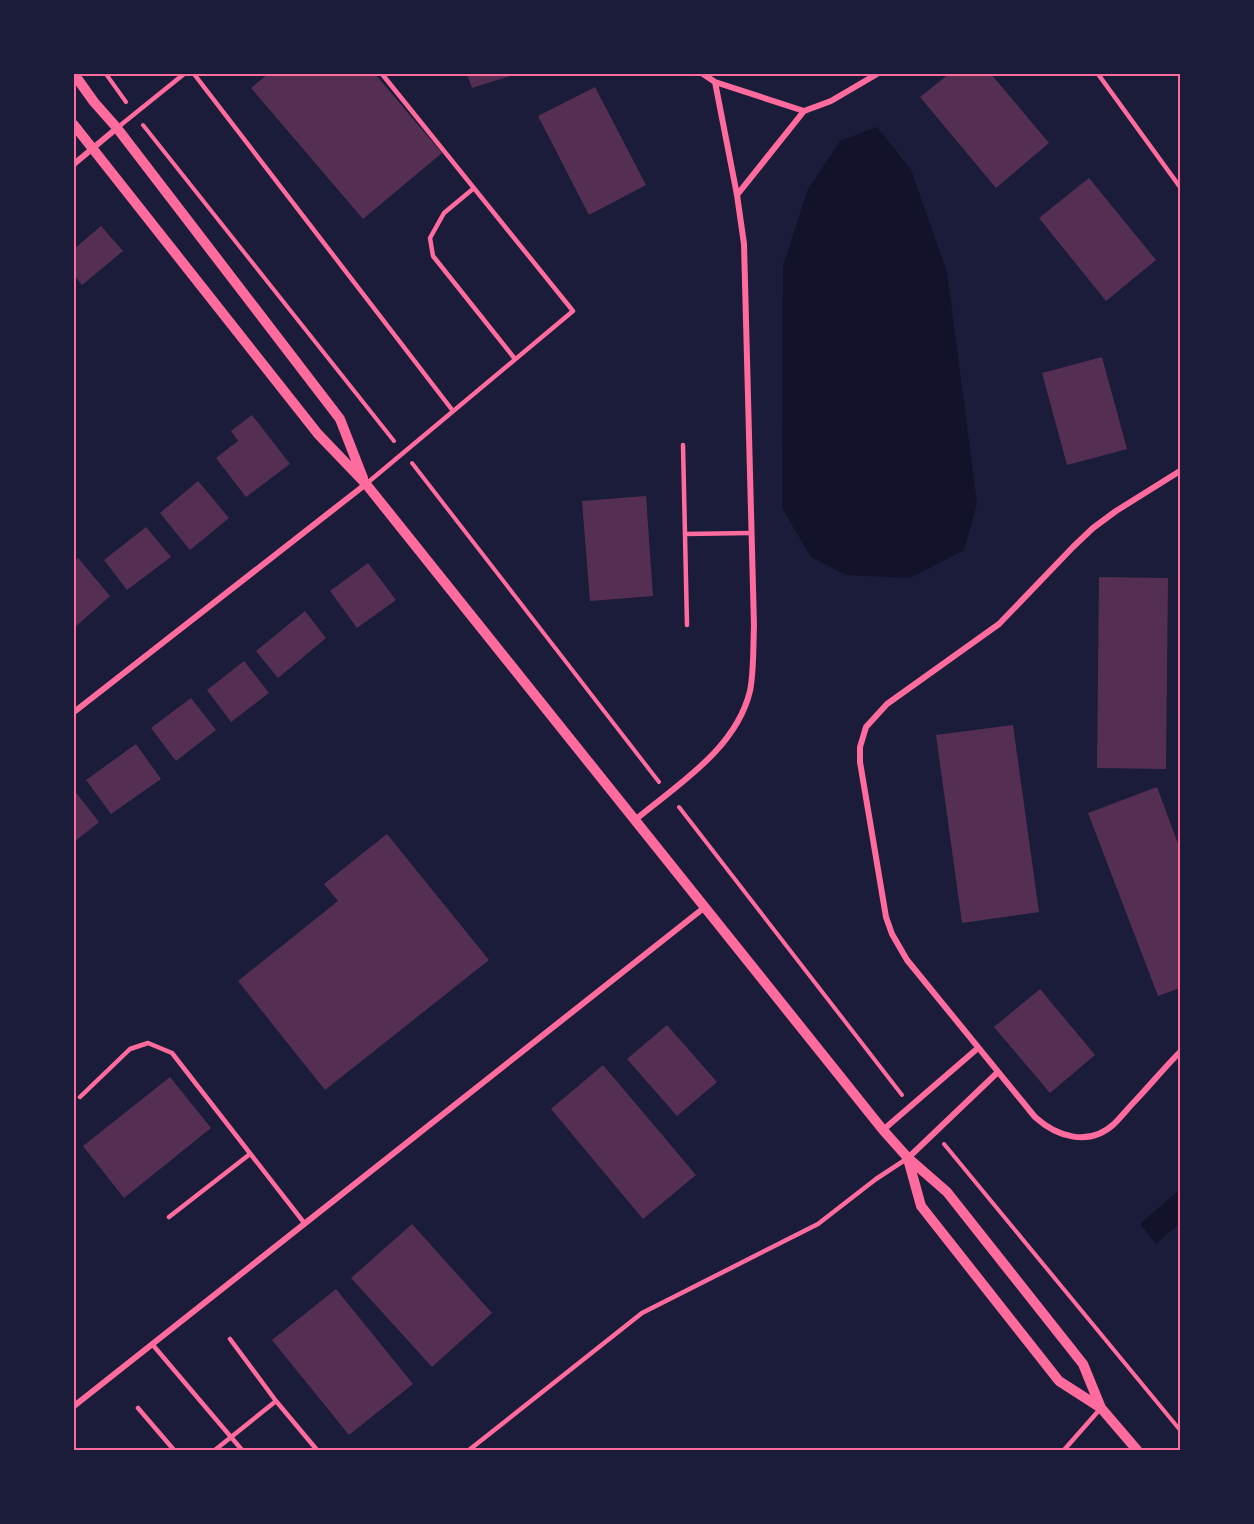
<svg xmlns="http://www.w3.org/2000/svg" width="1254" height="1524" font-family="Quicksand,sans-serif">
<style>
.water{fill:#12122b}
.building{fill:#542f53}
.lines{fill:none;stroke-linecap:round;stroke-linejoin:round}
.path{stroke:#ff6b9d;stroke-width:4}
.service{stroke:#ff6b9d;stroke-width:4.5}
.minor{stroke:#ff6b9d;stroke-width:6}
.tertiary{stroke:#ff6b9d;stroke-width:10}
.neatline{fill:none;stroke:#ff6b9d;stroke-width:2}
</style>
<rect width="100%" height="100%" fill="#1b1b3a"/>
<path class="water" d="M877,127l34,43 36,102 30,231 -13,47 -54,28 -64,-3 -35,-18 -29,-49 1,-242 25,-77 32,-48z
M1177,1192l3,4v27l-24,21 -16,-20z"/>
<path class="building" d="M268,74h107l67,79 -79,66 -112,-131z
M467,74h49l-44,14z
M949,74h42l58,69 -53,45 -76,-91z
M595,87l51,98 -57,30 -51,-99z
M1089,178l67,82 -50,41 -67,-83z
M101,226l22,25 -41,34 -8,-10v-26z
M1102,357l25,92 -60,16 -25,-92z
M252,415l38,49 -44,33 -30,-39 22,-17 -7,-10z
M198,481l31,37 -39,32 -30,-37z
M646,496l7,100 -63,5 -8,-100z
M146,527l25,30 -44,33 -23,-30z
M78,558l32,38 -36,32v-66z
M368,563l28,37 -39,28 -27,-37z
M1099,577l69,1 -2,191 -69,-1z
M305,611l21,27 -48,40 -22,-27z
M244,661l25,32 -38,29 -24,-32z
M191,698l25,32 -40,31 -25,-33z
M1013,725l26,187 -77,11 -26,-188z
M136,744l25,35 -50,35 -25,-34z
M1157,787l23,62v139l-22,8 -70,-183z
M74,790l25,32 -25,20z
M387,834l102,126 -164,130 -87,-109 100,-80 -14,-17z
M1040,989l55,66 -45,38 -56,-66z
M667,1025l50,57 -40,34 -50,-57z
M603,1065l93,110 -53,44 -92,-110z
M170,1077l41,51 -87,70 -41,-52z
M412,1224l80,89 -60,54 -81,-89z
M336,1289l77,95 -64,51 -77,-95z"/>
<g class="lines">
<path class="path" d="M106,74l20,28
M143,125l251,316
M412,463l247,319
M679,807l223,288
M944,1144l236,286"/>
<path class="service" d="M194,74l259,337
M1098,74l82,113
M117,128l67,-54
M474,188l-30,25 -14,25 3,18 82,103
M683,445l4,180
M366,484l207,-173 -191,-237
M685,534l66,-1
M80,1097l50,-48 18,-6 24,10 133,171
M169,1217l81,-63
M230,1339l46,62
M152,1344l90,106
M138,1408l36,42
M215,1450l61,-49 41,49
M469,1450l173,-137 176,-89 58,-45 32,-21
M1064,1450l37,-42"/>
<path class="minor" d="M715,82l89,29
M74,164l43,-36
M737,195l67,-84 27,-10 46,-27
M1180,471l-64,40 -23,17 -20,19 -74,77 -112,80 -21,23 -6,20v15l26,155 6,17 15,26 128,157c22,20 54,30 79,7 8,-8 15,-17 22,-24 15,-16 29,-33 44,-48
M74,712l292,-228
M635,820c43,-36 101,-71 115,-129 4,-20 3,-44 4,-65l-10,-382 -7,-49 -22,-113 -12,-8
M883,1130l95,-82
M908,1158l90,-86
M74,1406l631,-499"/>
<path class="tertiary" d="M74,74l20,28 23,26 223,291 23,59
M74,125l244,309 48,50 517,646 25,28 39,34 136,172 18,44 36,42
M908,1159l13,47 138,175 42,27"/>
</g>
<rect width="1254" height="1524" fill="none" stroke="#1b1b3a" stroke-width="150"/>
<rect x="75" y="75" width="1104" height="1374" class="neatline"/>
</svg>
